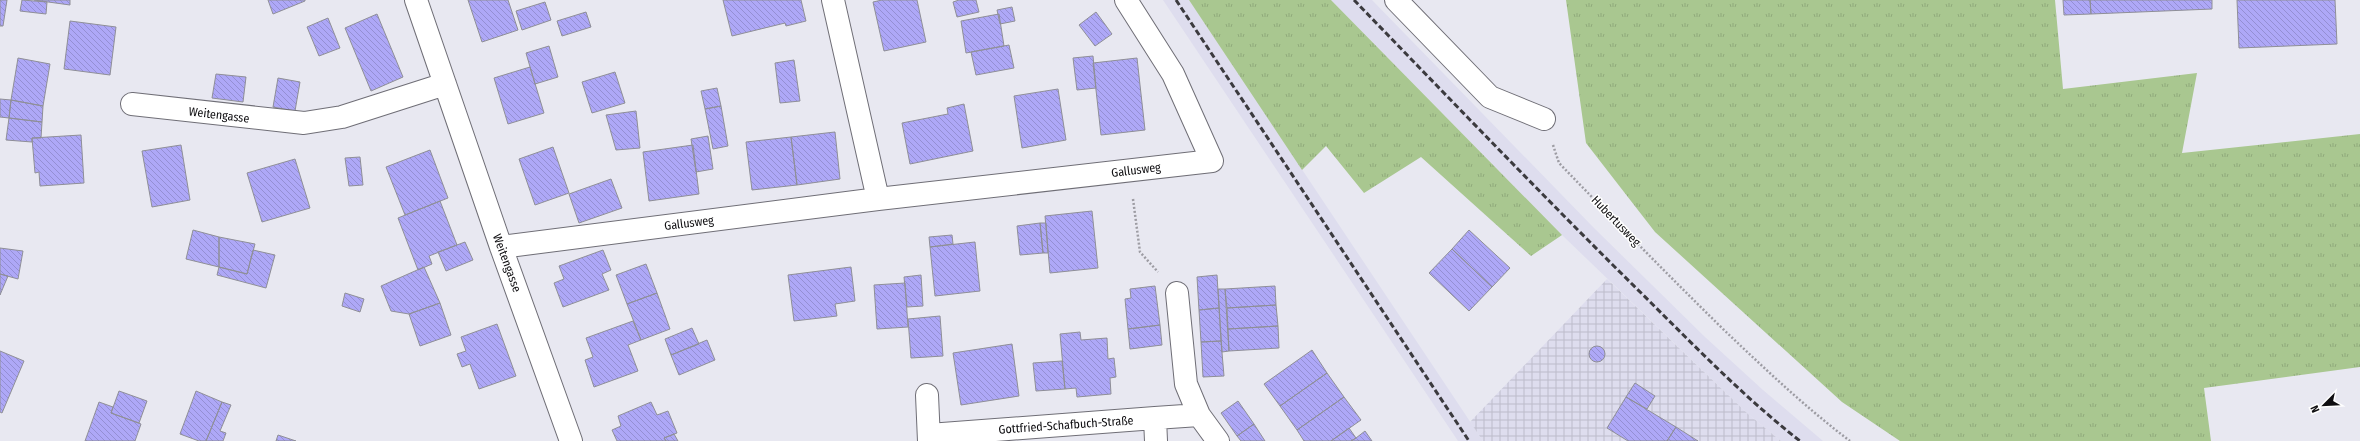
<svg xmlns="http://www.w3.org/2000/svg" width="2360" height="441" font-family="'Fira Sans Condensed',sans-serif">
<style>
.built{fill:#deddee}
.industrial{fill:url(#industrial-grid)}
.grass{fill:url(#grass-tufts)}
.building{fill:url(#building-back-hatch);stroke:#8f8f97}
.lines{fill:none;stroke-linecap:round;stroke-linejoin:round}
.minor-casing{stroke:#6f6e76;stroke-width:24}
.path{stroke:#9d9ca3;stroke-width:2.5;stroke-dasharray:2 2;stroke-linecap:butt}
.minor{stroke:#fff;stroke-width:22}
.rail{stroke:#3b3a3e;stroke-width:3;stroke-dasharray:6 3;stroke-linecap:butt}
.labels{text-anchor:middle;stroke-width:3;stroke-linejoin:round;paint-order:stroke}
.street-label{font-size:12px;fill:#0f0e11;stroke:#fff}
</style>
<defs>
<pattern id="industrial-grid" width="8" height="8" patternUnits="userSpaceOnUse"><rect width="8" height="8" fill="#deddee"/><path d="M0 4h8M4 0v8" fill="none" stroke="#bdbccb"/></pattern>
<pattern id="grass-tufts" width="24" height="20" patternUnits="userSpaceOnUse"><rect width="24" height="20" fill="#a9c790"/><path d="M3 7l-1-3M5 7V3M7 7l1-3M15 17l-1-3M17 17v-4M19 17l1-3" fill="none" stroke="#90aa7b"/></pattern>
<pattern id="building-back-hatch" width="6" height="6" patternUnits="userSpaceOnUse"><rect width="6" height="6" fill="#aea8f7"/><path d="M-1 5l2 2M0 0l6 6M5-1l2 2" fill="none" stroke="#948fd3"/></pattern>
</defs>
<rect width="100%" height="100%" fill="#e8e8f1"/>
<path class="built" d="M1163,0h26l294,441h-25z
M1331,0h41l222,228 111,109 58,53 60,51h-42l-33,-27 -186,-179z"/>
<path class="industrial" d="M1607,279l141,135 33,27h-298l-13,-19z"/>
<path class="grass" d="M1189,0h142l231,235 -31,21 -110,-99 -57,36 -38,-47 -24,24z
M1566,0h489l8,89 134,-16 -15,80 178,-19v233l-156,21 7,53h-311l-58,-39 -187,-170 -69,-89z"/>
<path class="building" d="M0,0h7l-4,26h-3z
M22,0l25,2 -1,12 -26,-3z
M34,0h36v5z
M268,0h37v1l-32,13z
M468,0h40l10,30 -36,12z
M723,0h78l5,21 -20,5 -1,-3 -53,13z
M882,0h35l9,42 -42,9 -11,-49z
M959,0h17l3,12 -22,5 -4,-15z
M2063,0h27l1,14 -27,1z
M2090,0h122v9l-121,5z
M2237,0h98l2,44 -98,4z
M545,2l6,18 -29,10 -6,-19z
M1012,7l3,14 -15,3 -3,-14z
M586,12l5,15 -29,9 -5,-15z
M1096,12l16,22 -17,12 -16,-21z
M377,14l26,63 -32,14 -26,-63z
M999,14l5,32 -38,7 -5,-32z
M328,18l12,30 -21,8 -12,-29z
M70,21l46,6 -6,48 -46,-6z
M1009,45l5,23 -38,7 -5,-23z
M549,46l9,31 -23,7 -9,-31z
M1093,56l3,32 -19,2 -4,-32z
M18,58l32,6 -7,42 -32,-6z
M1137,58l8,72 -44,5 -8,-72z
M794,60l6,41 -20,2 -5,-40z
M530,67l14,46 -36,11 -14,-46z
M615,72l10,31 -33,10 -10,-31z
M216,74l30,3 -3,25 -31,-4z
M278,78l22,4 -5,29 -22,-4z
M717,88l4,18 -16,3 -4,-18z
M1058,89l8,51 -44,8 -8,-52z
M0,99l11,1 -2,18 -9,-1z
M11,100l32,6 -1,16 -33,-4z
M964,104l9,47 -63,13 -8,-41 46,-9 -1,-6z
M721,106l7,40 -15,3 -8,-40z
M636,111l4,37 -24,2 -10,-35z
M9,118l33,4 -1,16h-9v4l-26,-2z
M835,132l5,47 -43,6 -6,-48z
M81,135l3,48 -44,3 -1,-14 -4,1 -3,-35z
M708,136l5,33 -17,3 -5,-33z
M791,137l6,48 -45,5 -6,-48z
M181,145l9,55 -38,7 -10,-56z
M693,145l6,49 -50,7 -6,-49z
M553,147l16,46 -34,12 -16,-46z
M430,150l18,48 -43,17 -19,-48z
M360,157l3,28 -14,1 -4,-28z
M295,159l15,49 -48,14 -15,-49z
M611,179l11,29 -43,15 -10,-29z
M440,201l17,44 -28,11 3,8 -14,6 -20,-52z
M1092,211l6,57 -48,5 -5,-57z
M1040,223l3,30 -23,2 -3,-29z
M1040,223h6l2,30h-5z
M193,230l26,7v30l-33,-8z
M1469,230l41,38 -18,19 -40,-38z
M952,235l1,9 -23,3 -1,-10z
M219,237l36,7 -8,30 -28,-7z
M465,242l8,18 -27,11 -8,-19z
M975,242l5,49 -45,5 -5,-49z
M0,248l23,3 -5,28 -18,-5z
M1452,249l40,38 -23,24 -40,-38z
M253,250l22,5 -9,33 -49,-13 2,-8 28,7z
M603,250l8,20 -9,4 7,16 -46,17 -9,-24 10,-4 -5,-13z
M646,264l11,29 -30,11 -11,-29z
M424,267l16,36 -31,11 -18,-3 -10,-25z
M851,267l4,34 -20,3 2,12 -43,5 -6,-46z
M0,274l8,2 -8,19z
M921,275l2,31 -16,1 -3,-30z
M1217,275l2,33 -20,2 -2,-33z
M905,283l3,44 -31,2 -3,-44z
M1155,286l5,39 -32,4 -3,-30 6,-1 -1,-9z
M1275,286l1,19 -49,3 -2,-19z
M1218,289h7l4,62 -7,1z
M345,293l19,6 -4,13 -18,-6z
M657,293l13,36 -29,11 -14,-36z
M440,303l11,32 -31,11 -11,-32z
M1276,305l2,21 -50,3 -1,-21z
M1219,308l2,33 -20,1 -2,-32z
M940,316l3,40 -32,2 -3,-39z
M633,321l8,19 -13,5 10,26 -44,16 -9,-27 8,-3 -7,-19z
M497,324l19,52 -37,13 -9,-25 -8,3 -5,-13 9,-3 -5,-14z
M1160,325l2,20 -32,4 -2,-20z
M1278,326l1,22 -50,3 -1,-22z
M692,328l7,16 -28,11 -6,-16z
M1080,332l1,8 26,-2 1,21 6,-1 2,19 -6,1 1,16 -34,3 -1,-9 -11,1 -5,-55z
M707,340l8,20 -36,15 -8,-20z
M1221,341l3,35 -21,1 -2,-35z
M1012,344l7,52 -58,9 -8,-52z
M1589 354a8 8 0 1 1 16 0a8 8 0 1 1-16 0Z
M1312,350l15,23 -47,33 -16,-22z
M0,351l24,10 -22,52 -2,-1z
M1062,361l3,28 -29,2 -3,-28z
M1327,373l17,24 -47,33 -17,-24z
M1635,383l20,13 -8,13 -21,-12z
M119,391l28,10 -8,22 -28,-10z
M196,391l26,11 -16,39h-7l-19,-7z
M1344,397l17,23 -30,21h-27l-7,-11z
M1626,397l50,30 -9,14h-39l-21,-13z
M1238,401l16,23 -17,12 -16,-23z
M99,402l14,5 -2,6 30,11 -6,17h-50z
M222,402l9,3 -11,26 6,2 -3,8h-17z
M651,402l6,13 11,-4 9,22 -13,5 2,3h-49l-5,-11 9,-4 -3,-10z
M1254,424l11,17h-24l-4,-5z
M1676,427l22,14h-31z
M1349,428l7,10 -5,3h-20z
M1365,431l7,10h-21l5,-3z
M674,434l4,7h-12l-2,-3z
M278,435l18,6h-20z"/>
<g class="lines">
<g class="minor-casing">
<path id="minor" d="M416,0l85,247 70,194
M1396,0l94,97 54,22
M132,104l172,19 38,-6 103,-33
M878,199l334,-38 -39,-87 -47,-74
M501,247l377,-48 -45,-199
M1177,293l9,91 13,31 19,26
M927,395l2,46
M929,435l226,-17
M1156,441l-1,-23 44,-3"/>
</g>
<path class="path" d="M1553,145l6,18c54,56 108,111 164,166 41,39 82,78 127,112
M1133,199l7,53 18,20"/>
<use href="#minor" class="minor"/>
<path class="rail" d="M1176,0l293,441
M1354,0c92,95 184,191 278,284 55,54 108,110 168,157"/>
</g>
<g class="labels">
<g class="street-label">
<text transform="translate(219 115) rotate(7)" y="4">Weitengasse</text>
<text transform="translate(1136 170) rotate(-7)" y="4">Gallusweg</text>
<text transform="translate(1616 221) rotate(46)" y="4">Hubertusweg</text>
<text transform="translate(689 223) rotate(-7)" y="4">Gallusweg</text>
<text transform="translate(507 263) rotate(70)" y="4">Weitengasse</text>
<text transform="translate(1066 425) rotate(-4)" y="4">Gottfried-Schafbuch-Straße</text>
</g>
</g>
<g transform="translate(2324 405) rotate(246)" stroke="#ffffff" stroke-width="3" paint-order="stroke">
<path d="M0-3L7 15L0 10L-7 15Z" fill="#0f0e11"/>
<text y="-6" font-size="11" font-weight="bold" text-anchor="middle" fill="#0f0e11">N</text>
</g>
</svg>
